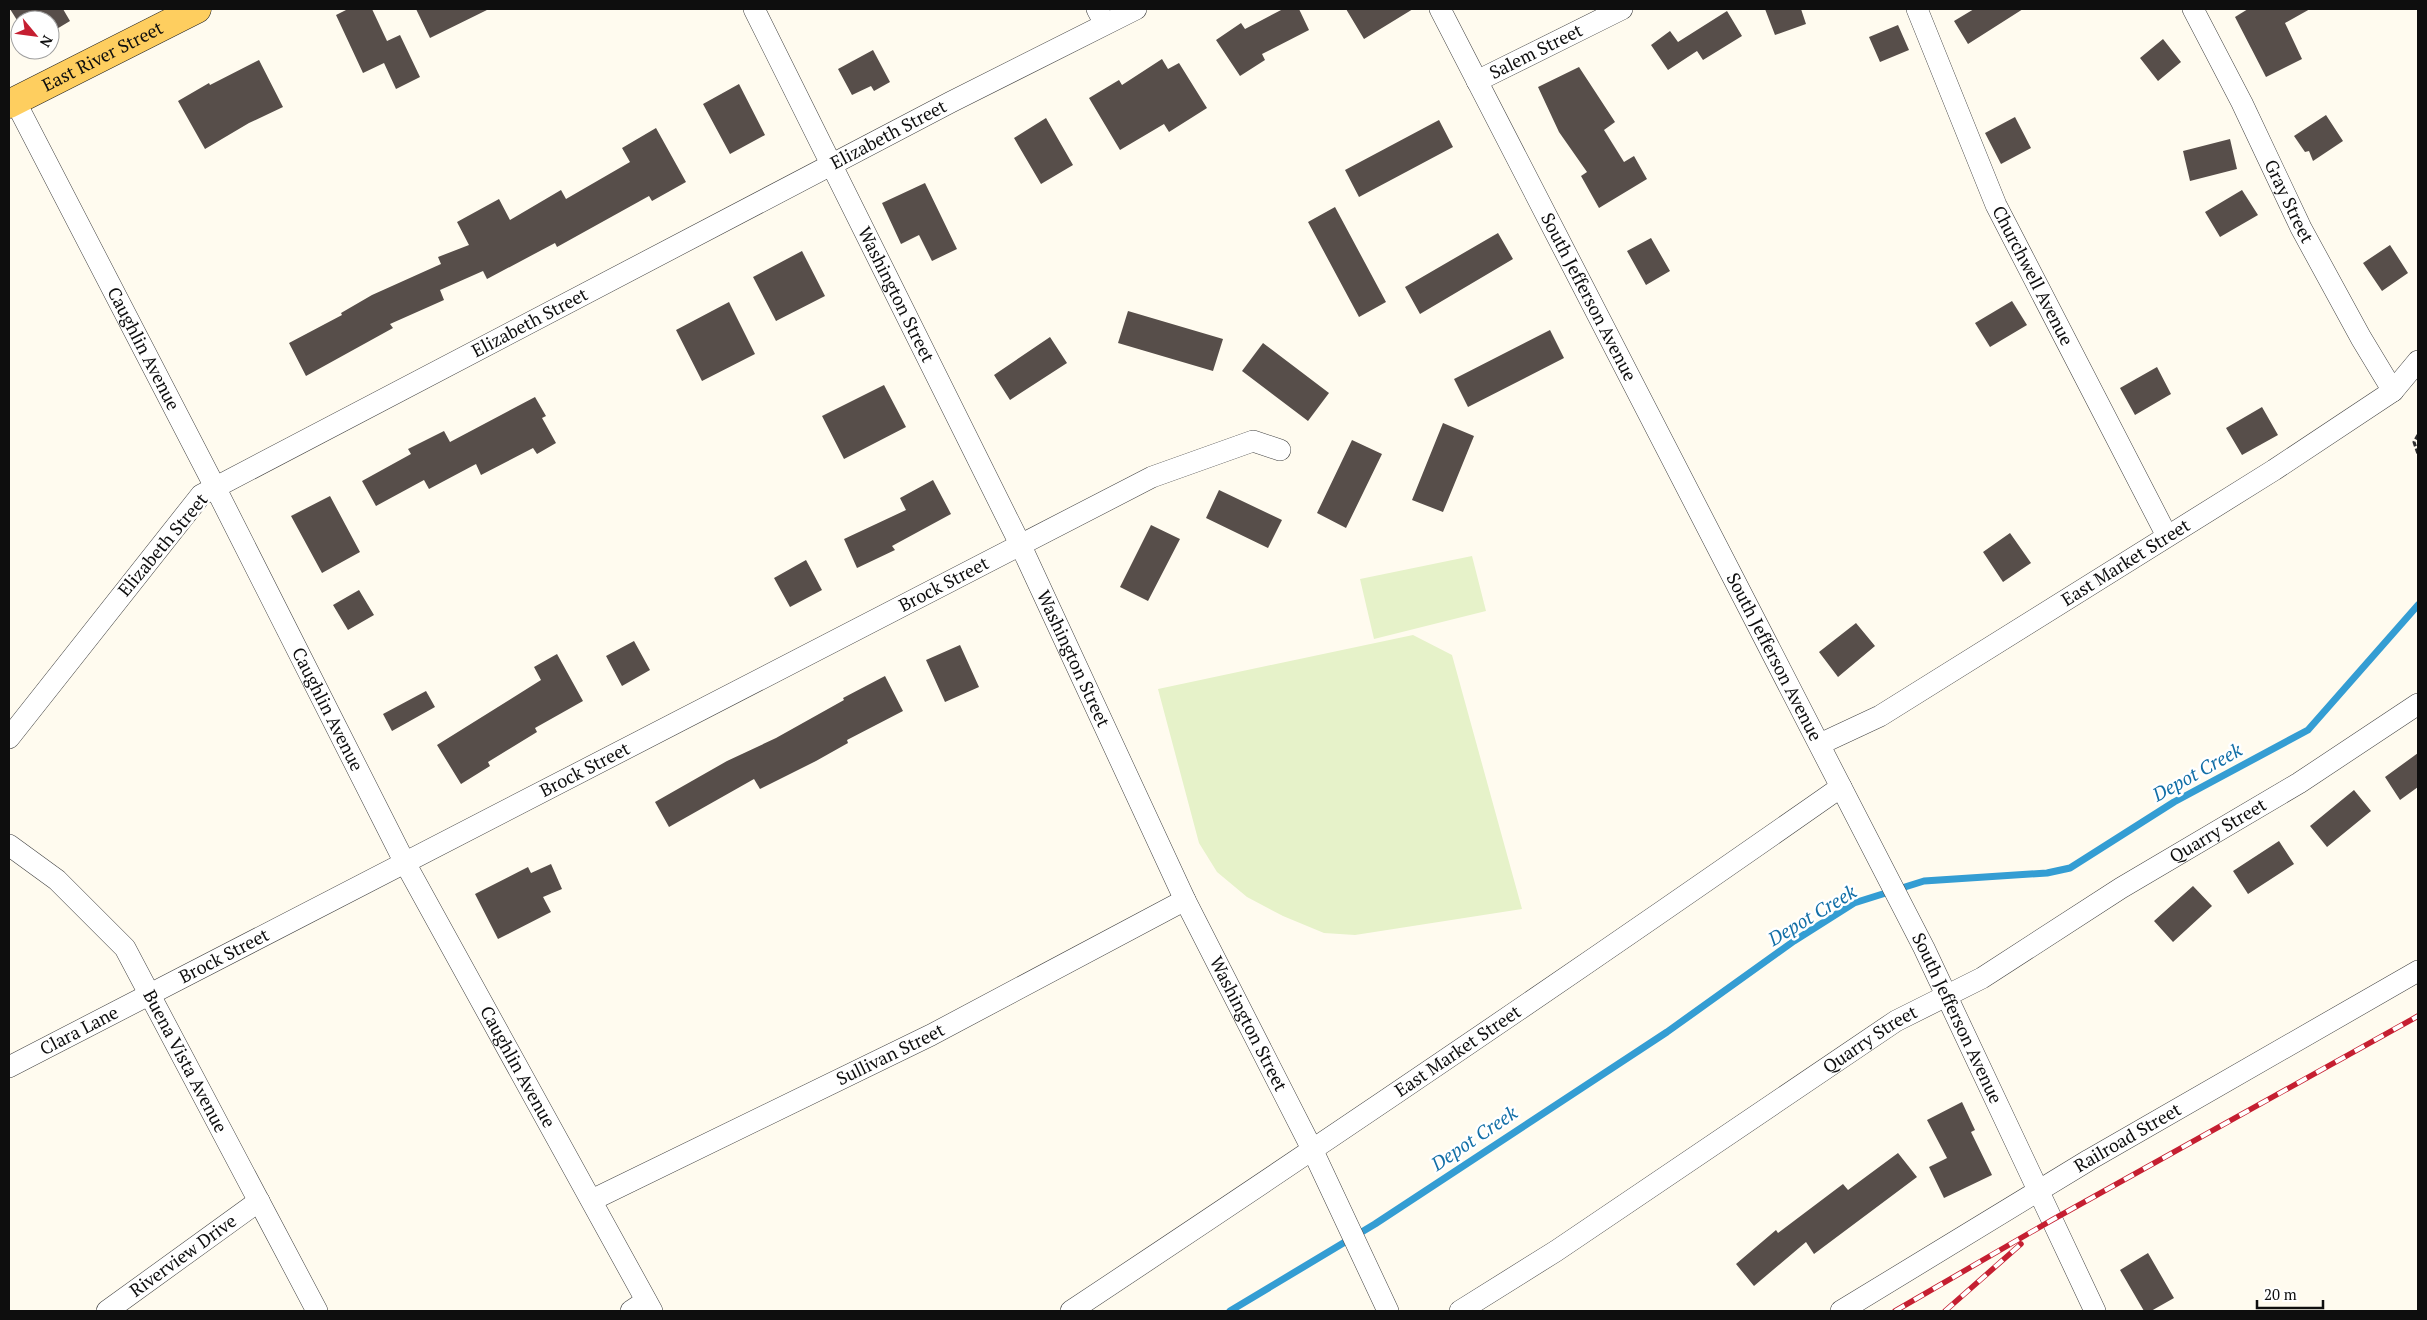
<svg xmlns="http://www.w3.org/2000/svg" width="2427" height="1320" font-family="'PT Serif',serif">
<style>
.pitch{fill:#e6f2c9}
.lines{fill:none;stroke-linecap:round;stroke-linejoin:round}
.stream{stroke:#349dd3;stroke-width:7}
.building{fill:#574e4a}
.minor-casing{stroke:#414141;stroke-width:22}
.major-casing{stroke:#1f1f1f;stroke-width:29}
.path{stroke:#303030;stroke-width:3;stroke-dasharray:5 2.5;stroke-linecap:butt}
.minor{stroke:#fff;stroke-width:21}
.major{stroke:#fece5f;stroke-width:28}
.rail-casing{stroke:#c51f31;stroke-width:5.5}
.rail{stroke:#fff;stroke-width:4;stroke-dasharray:11;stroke-linecap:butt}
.labels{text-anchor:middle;stroke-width:5;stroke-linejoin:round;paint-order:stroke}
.street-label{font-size:18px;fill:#0e0e0e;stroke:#fff}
.water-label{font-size:19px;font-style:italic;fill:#116ea6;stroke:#fff}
</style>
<rect width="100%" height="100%" fill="#fffbef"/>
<path class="pitch" d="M1472,556l14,55 -112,28 -14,-60z
M1413,635l39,20 70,254 -167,26 -31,-2 -41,-17 -36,-19 -30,-25 -18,-29 -41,-154z"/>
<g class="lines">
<path class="stream" d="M1230,1311l145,-87 292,-192 127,-91 60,-38 70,-22 123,-8 23,-5 104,-66 134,-72 110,-125"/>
</g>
<path class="building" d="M10,9h53l7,12 -20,12v-13h-30v5z
M348,9h24l15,32 13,-6 20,42 -24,12 -12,-26 -21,10 -27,-58z
M416,9h73l-59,29z
M1283,9h16l10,21 -47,24 3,6 -25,16 -24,-36 25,-17 4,6z
M1346,9h67l-49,30z
M1765,9h36l5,15 -31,11z
M1974,9h49l-55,35 -14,-23z
M2248,9h62l-25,14 17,36 -36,18 -31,-60z
M1727,11l15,25 -39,24 -6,-9 -29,19 -17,-25 19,-14 8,11z
M1898,25l11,25 -29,12 -11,-25z
M2163,39l18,23 -23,19 -18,-23z
M873,50l17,32 -16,9 -3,-5 -19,9 -14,-26z
M1162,59l6,10 11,-6 28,45 -38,24 -5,-8 -44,26 -31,-52 30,-18 3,5z
M259,60l24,47 -34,16 -44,26 -27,-48 31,-18 1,2z
M1579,67l36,55 -11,8 20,32 10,-6 13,23 -48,29 -18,-32 6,-4 -28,-40 -21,-45z
M739,84l26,51 -35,19 -27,-50z
M2326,115l17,26 -30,20 -4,-10 -4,1 -11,-16z
M2015,117l16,31 -30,16 -16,-31z
M1046,118l27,47 -32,19 -27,-46z
M1439,120l14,27 -94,50 -14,-27z
M656,128l30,54 -34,19 -3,-5 -92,51 -2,-4 -68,36 -4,-8 -43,19 4,10 -54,24 3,4 -87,48 -17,-33 53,-28 -1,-2 31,-18 69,-31 -3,-7 31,-12 -12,-23 42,-23 11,21 51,-30 5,9 64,-37 -8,-14z
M2230,139l7,30 -47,12 -7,-30z
M925,183l32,66 -25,12 -13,-26 -18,9 -19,-41z
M2242,190l16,25 -38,22 -15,-25z
M1335,207l51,95 -27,15 -51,-95z
M1498,233l15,26 -93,55 -15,-27z
M1651,238l19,33 -24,14 -19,-34z
M2390,245l18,28 -26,18 -19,-28z
M802,251l23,45 -49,25 -23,-44z
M2012,301l15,24 -37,22 -15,-24z
M729,302l26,52 -53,27 -26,-51z
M1128,311l95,28 -10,32 -95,-28z
M1550,330l14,28 -96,49 -14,-28z
M1050,337l17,26 -57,37 -16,-25z
M1263,343l66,50 -21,28 -66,-50z
M2157,367l14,27 -36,21 -15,-27z
M884,385l22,42 -62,32 -22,-43z
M535,397l11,19 -4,2 14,25 -19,11 -4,-6 -52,27 -5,-11 -47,25 -5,-9 -48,26 -14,-25 49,-27 -3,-5 36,-18 6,11z
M2262,407l16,28 -36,20 -16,-27z
M1443,423l31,13 -31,76 -31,-12z
M1352,440l30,14 -36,74 -29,-15z
M933,480l18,34 -59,32 3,4 -38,18 -13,-29 62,-29 -6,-12z
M1219,490l63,30 -14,28 -62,-30z
M330,496l30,56 -38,21 -31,-57z
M1151,525l29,14 -32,62 -28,-14z
M2010,533l21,30 -28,19 -20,-30z
M806,560l16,30 -32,17 -16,-29z
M359,590l15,25 -26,15 -15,-25z
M1856,623l19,23 -37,31 -19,-25z
M634,641l16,29 -28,16 -16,-30z
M960,645l19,42 -34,15 -19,-42z
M557,654l26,47 -48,27 2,4 -49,30 2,4 -29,18 -24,-39 104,-65 -7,-13z
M885,676l18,35 -56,29 1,3 -32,18 -56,28 -6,-10 -85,48 -14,-25 72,-41 49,-23 68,-38 -1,-2z
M426,691l9,16 -43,24 -9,-17z
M2418,753v34l-18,13 -15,-23z
M2354,790l17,21 -44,36 -17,-21z
M2279,841l15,23 -46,30 -15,-23z
M551,864l11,25 -19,8 8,15 -53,27 -23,-45 53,-27 3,6z
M2193,886l19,20 -39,36 -19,-21z
M1962,1102l13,28 -4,2 21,43 -48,23 -15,-31 18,-9 -20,-38z
M1898,1153l19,24 -103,77 -8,-12 -52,44 -18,-22 40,-34 2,3 65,-49 5,6z
M2148,1253l26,45 -23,13h-7l-24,-41z"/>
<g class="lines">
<g class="minor-casing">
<g id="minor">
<path id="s1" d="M754,9l266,535 165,356 127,249 76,162"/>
<path d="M1097,9l8,15"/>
<path id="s2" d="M1440,9l484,939 171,363"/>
<path id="s3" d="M1917,9l79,196 171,331"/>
<path id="s4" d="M2193,9l49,94 59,125 60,110 32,53"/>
<path id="s5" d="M1477,81l145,-72"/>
<path id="s6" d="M15,101l200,386 189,374 248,450"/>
<path id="s7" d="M9,738l192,-243 750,-393 185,-93"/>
<path id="s8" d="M1820,744l60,-28 394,-246 119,-79 25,-30"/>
<path id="s9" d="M9,845l48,35 68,68 192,363"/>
<path id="s10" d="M9,1067l1143,-590 101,-36 27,9"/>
<path id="s11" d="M592,1200l339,-165 254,-135"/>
<path id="s12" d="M107,1311l152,-110"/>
<path d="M631,1311l15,-10"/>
<path id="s13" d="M1071,1311c259,-172 516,-346 770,-524"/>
<path id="s14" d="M1460,1311l96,-60 340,-230 86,-43 139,-90 178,-105 119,-79"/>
<path id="s15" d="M1841,1311l248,-151 329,-189"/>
</g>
</g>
<g class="major-casing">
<g id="major">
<path id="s16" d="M9,104l188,-95"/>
</g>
</g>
<path class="path" d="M2418,435l-4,7 4,12"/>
<use href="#minor" class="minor"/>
<use href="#major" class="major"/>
<g class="rail-casing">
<path id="rail" d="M1895,1311l157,-91 366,-204
M1945,1311l76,-67"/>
</g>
<use href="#rail" class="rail"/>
</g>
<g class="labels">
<g class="street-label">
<text dy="6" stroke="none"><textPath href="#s5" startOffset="66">Salem Street</textPath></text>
<text dy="6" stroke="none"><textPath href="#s16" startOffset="105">East River Street</textPath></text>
<text dy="6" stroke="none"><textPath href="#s7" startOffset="1086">Elizabeth Street</textPath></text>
<text dy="6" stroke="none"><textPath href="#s4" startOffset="215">Gray Street</textPath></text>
<text dy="6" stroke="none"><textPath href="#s3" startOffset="291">Churchwell Avenue</textPath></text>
<text dy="6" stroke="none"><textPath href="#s1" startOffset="319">Washington Street</textPath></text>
<text dy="6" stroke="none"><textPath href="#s2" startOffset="324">South Jefferson Avenue</textPath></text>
<text dy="6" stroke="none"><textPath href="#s7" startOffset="681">Elizabeth Street</textPath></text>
<text dy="6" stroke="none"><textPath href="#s6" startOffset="279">Caughlin Avenue</textPath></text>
<text transform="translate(163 545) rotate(-50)" y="6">Elizabeth Street</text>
<text dy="6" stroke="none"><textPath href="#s8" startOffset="356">East Market Street</textPath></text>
<text dy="6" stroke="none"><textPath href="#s10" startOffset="1052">Brock Street</textPath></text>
<text dy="6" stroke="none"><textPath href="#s2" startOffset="729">South Jefferson Avenue</textPath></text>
<text dy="6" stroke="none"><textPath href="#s1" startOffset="724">Washington Street</textPath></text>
<text dy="6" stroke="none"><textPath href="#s6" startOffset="684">Caughlin Avenue</textPath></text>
<text dy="6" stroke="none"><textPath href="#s10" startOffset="648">Brock Street</textPath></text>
<text dy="6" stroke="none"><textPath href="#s14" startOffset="898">Quarry Street</textPath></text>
<text dy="6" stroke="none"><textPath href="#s10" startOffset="242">Brock Street</textPath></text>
<text dy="6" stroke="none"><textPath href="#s2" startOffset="1134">South Jefferson Avenue</textPath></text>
<text dy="6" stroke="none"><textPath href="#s1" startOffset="1129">Washington Street</textPath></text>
<text dy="6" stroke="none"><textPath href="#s10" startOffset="79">Clara Lane</textPath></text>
<text dy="6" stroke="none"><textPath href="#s14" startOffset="492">Quarry Street</textPath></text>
<text dy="6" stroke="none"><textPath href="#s13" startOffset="466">East Market Street</textPath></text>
<text dy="6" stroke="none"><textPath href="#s11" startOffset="332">Sullivan Street</textPath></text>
<text dy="6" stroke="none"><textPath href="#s9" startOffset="284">Buena Vista Avenue</textPath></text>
<text dy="6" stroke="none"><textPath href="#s6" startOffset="1089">Caughlin Avenue</textPath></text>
<text dy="6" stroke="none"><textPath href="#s15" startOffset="335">Railroad Street</textPath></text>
<text dy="6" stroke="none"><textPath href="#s12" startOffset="94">Riverview Drive</textPath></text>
</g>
<g class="water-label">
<text transform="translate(2197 772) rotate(-29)" y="7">Depot Creek</text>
<text transform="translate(1812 915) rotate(-31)" y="7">Depot Creek</text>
<text transform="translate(1474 1138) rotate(-34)" y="7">Depot Creek</text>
</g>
</g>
<rect width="2427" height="1320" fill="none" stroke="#0e0e0e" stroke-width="20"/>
<g transform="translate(35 35) rotate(119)"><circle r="24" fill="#ffffff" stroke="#9f9f9f"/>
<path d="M0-4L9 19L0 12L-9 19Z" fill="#c51f31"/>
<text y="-8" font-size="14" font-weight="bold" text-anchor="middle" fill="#0e0e0e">N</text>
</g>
<path d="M2257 1300v8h66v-8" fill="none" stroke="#0e0e0e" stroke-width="2.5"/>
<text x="2264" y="1300" font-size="15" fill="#0e0e0e" stroke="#ffffff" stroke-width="4" paint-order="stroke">20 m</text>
</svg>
